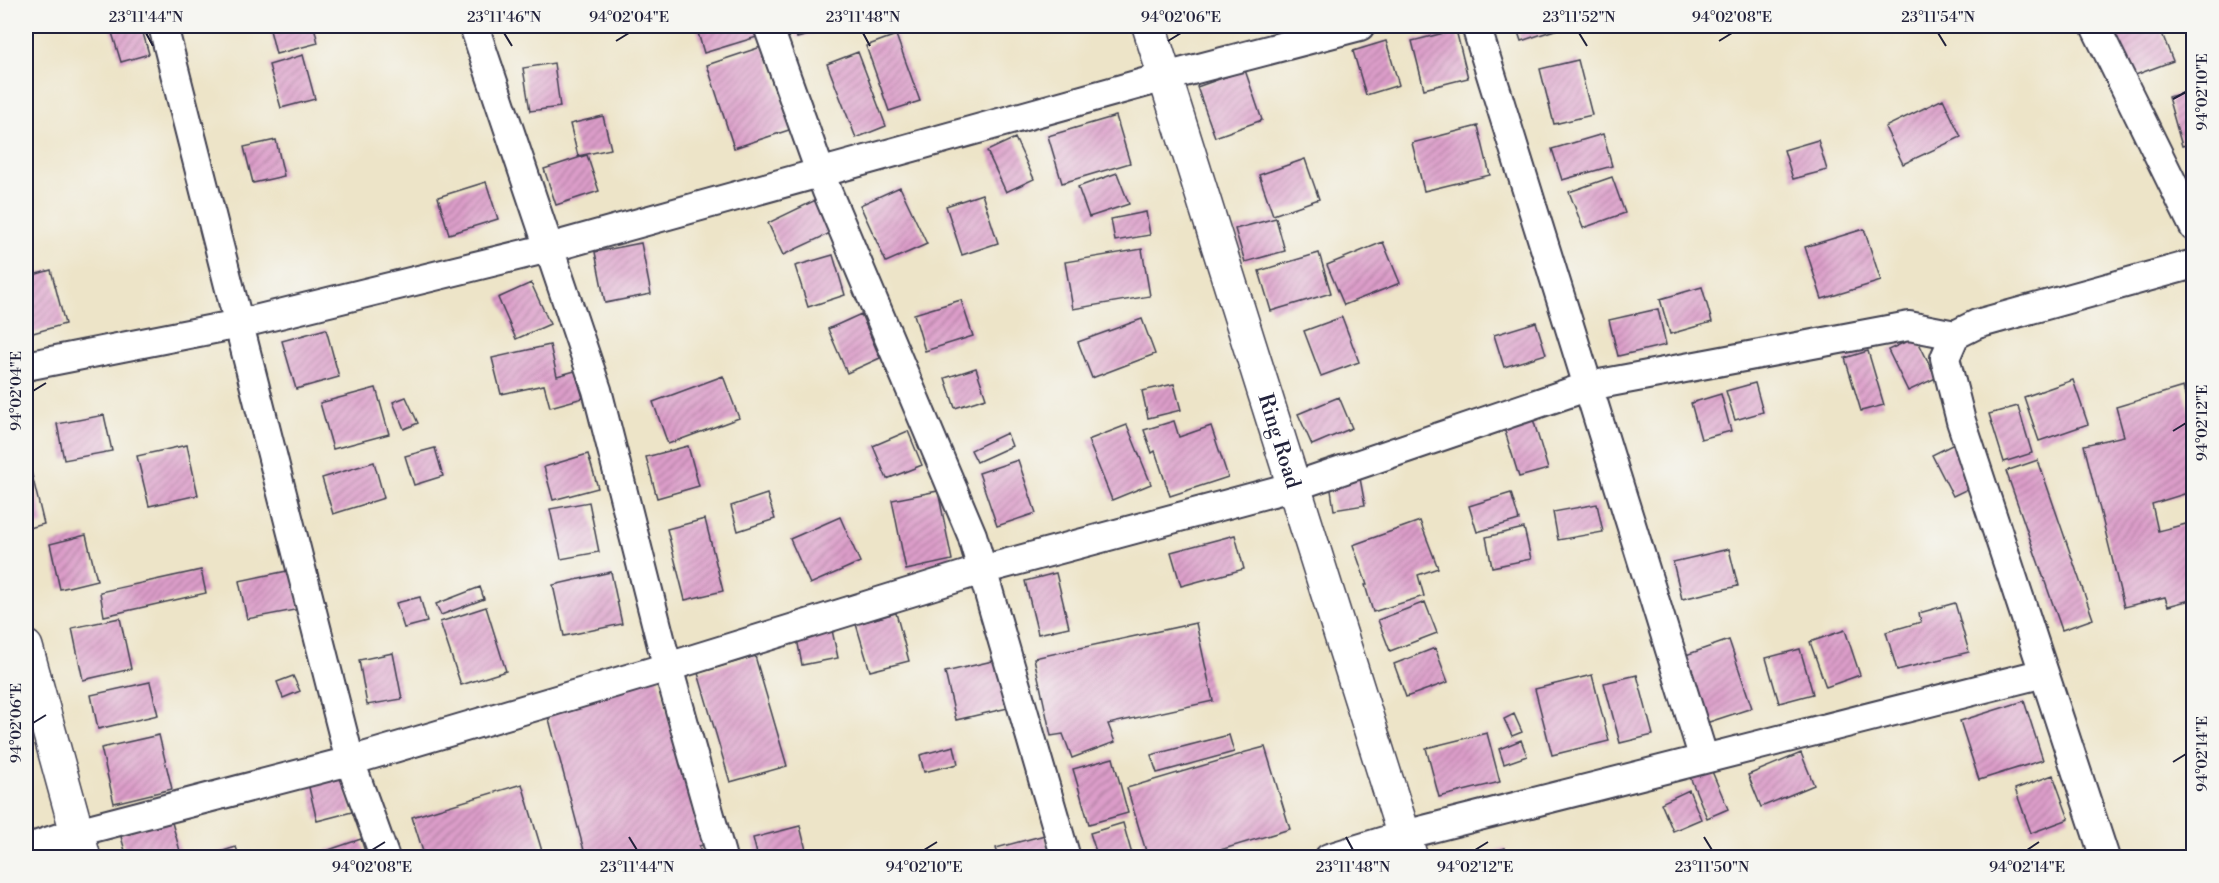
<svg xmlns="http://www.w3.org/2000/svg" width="2219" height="883" font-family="'Libre Bodoni',serif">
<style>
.building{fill:url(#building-hatch)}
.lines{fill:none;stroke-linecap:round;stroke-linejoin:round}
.minor-casing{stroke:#403f50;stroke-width:32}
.tertiary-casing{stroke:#403f50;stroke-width:36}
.trunk-casing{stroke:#403f50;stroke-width:36}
.minor{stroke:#fff;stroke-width:28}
.tertiary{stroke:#fff;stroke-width:33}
.trunk{stroke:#fff;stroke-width:33}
.ticks{fill:none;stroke:#22223b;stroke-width:2}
.labels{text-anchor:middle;stroke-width:4.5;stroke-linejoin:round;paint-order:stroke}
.street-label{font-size:21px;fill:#22223b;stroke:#f6f6f2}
.neatline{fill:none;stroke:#22223b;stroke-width:2}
.ticks-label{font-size:15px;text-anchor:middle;fill:#22223b}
</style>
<defs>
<pattern id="building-hatch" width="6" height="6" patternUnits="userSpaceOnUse" patternTransform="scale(1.5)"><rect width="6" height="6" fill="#dc9dc9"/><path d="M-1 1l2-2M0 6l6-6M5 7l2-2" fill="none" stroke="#b280a4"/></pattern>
</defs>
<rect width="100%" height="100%" fill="#f6f6f2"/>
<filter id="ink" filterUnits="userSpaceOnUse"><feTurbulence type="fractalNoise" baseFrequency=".0167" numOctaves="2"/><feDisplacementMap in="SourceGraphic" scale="12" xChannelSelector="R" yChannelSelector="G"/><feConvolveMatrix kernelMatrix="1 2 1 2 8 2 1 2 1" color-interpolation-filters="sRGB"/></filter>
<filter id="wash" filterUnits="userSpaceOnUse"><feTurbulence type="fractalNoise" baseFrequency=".008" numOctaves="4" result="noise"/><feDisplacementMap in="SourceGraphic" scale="24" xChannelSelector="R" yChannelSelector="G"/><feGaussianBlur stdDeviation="1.35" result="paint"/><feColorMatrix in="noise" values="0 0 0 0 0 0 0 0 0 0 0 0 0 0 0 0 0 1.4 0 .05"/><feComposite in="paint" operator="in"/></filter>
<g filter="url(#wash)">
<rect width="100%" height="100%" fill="#ede4c8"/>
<g id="blocks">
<path class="building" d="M110,26h31l8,28 -28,8z
M269,26h45l4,17 -42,11z
M696,26h61l3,10 -56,17z
M794,26h46l-43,12z
M1516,26h51l-46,15z
M2139,26h20l14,35 -43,16 -16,-42z
M1456,30l12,48 -44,11 -12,-48z
M896,35l24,66 -31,10 -23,-65z
M1386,41l13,44 -33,10 -13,-44z
M764,46l28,83 -58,19 -27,-83z
M858,52l28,74 -30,12 -29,-74z
M303,55l12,44 -34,9 -12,-43z
M1578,60l14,55 -38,9 -14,-55z
M554,63l6,44 -30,4 -7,-43z
M1245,70l17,50 -47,17 -18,-50z
M2194,90v53l-12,3 -14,-49z
M1943,99l18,38 -58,27 -18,-37z
M603,116l8,33 -33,7 -8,-32z
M1116,116l14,47 -68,20 -14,-47z
M1478,126l12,49 -66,16 -12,-48z
M1603,134l9,32 -50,14 -10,-31z
M1015,138l19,41 -28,13 -19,-41z
M276,140l8,36 -31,7 -9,-36z
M1818,140l9,30 -34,9 -9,-29z
M587,155l12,36 -43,14 -12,-36z
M1305,159l14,40 -46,16 -14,-40z
M1117,173l12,31 -40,13 -11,-30z
M1612,177l13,36 -42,15 -14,-36z
M486,182l12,37 -49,15 -11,-37z
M900,187l27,57 -41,18 -26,-57z
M982,194l16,49 -36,12 -16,-49z
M822,197l15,33 -54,25 -15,-32z
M1146,212l4,23 -35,6 -4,-22z
M1276,218l9,33 -40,11 -10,-33z
M1864,229l17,52 -59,18 -17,-52z
M1383,242l17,41 -56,22 -17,-40z
M641,243l10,51 -46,9 -10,-51z
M1142,249l8,47 -77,13 -8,-47z
M1319,253l12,40 -60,18 -12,-40z
M833,255l12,40 -37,12 -13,-41z
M51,270l14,54 -39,11v-58z
M531,283l19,41 -34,15 -18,-41z
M1702,287l10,35 -42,12 -10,-35z
M961,300l12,36 -48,15 -11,-37z
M1658,309l8,36 -48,11 -9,-36z
M861,314l19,44 -33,15 -19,-44z
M1342,317l17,45 -38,14 -17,-45z
M1142,319l13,35 -63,24 -14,-36z
M1536,322l10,32 -42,13 -10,-32z
M326,329l13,48 -43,12 -14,-48z
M1916,337l20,41 -28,13 -20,-41z
M550,345l7,31 18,-5 8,27 -33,9 -6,-22 -43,9 -9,-36z
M1868,351l16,54 -23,6 -16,-53z
M976,368l10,30 -31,10 -10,-30z
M723,376l16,42 -71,26 -15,-42z
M2073,380l15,44 -49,17 -15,-44z
M1755,383l8,29 -28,8 -9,-29z
M1174,384l7,26 -33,8 -6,-27z
M2183,387l8,30 3,-1v75l-42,13 6,27 36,-9v77l-26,7 -3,-9 -41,10 -40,-162 40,-9 -8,-29z
M376,388l13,46 -56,15 -13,-46z
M1721,394l10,37 -30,8 -10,-36z
M406,397l12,26 -14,6 -11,-27z
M1339,397l13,31 -40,17 -14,-31z
M2018,406l14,47 -28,9 -15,-48z
M104,415l8,36 -48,9 -7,-36z
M1533,419l15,50 -29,8 -15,-49z
M1174,421l5,16 32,-11 17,51 -58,19 -15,-45 -3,2 -8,-23z
M1127,425l24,59 -39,16 -24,-60z
M908,431l14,34 -35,14 -14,-33z
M1007,433l5,13 -35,16 -6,-12z
M1954,444l20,42 -21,10 -21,-41z
M187,445l11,50 -49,11 -12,-50z
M688,446l11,40 -42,12 -11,-41z
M435,448l8,28 -29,9 -9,-29z
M588,454l10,34 -45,12 -9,-33z
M1018,460l18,53 -39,13 -18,-53z
M2038,460l55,159 -31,11 -56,-159z
M374,462l10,36 -51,16 -11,-36z
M29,463l15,61 -18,5v-65z
M1359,473l6,32 -31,5 -5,-33z
M938,491l14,69 -46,10 -14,-70z
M1511,493l8,27 -42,12 -8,-26z
M767,494l8,25 -37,12 -7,-25z
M589,502l10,50 -38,7 -11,-50z
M1597,504l6,28 -45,8 -5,-28z
M840,517l20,45 -50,22 -20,-45z
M705,519l18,72 -38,9 -18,-71z
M1420,521l18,47 -20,7 6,21 -51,16 -8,-27h2l-14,-40z
M1524,528l7,31 -39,8 -6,-30z
M86,535l11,45 -37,9 -10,-45z
M1235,535l9,34 -63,17 -10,-34z
M1729,549l9,37 -56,13 -9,-37z
M201,570l5,23 -102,23 -4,-24z
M292,570l8,39 -53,10 -8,-38z
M611,572l11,52 -58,12 -11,-51z
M1056,573l13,54 -31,7 -13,-53z
M480,587l4,12 -43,16 -5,-11z
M420,597l7,25 -23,6 -8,-25z
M1425,602l12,31 -47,18 -12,-31z
M1955,603l14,49 -72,18 -11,-38 35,-10 -2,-9z
M486,607l20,64 -45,14 -21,-63z
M896,613l13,48 -39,10 -14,-47z
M120,618l11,51 -48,11 -11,-52z
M830,621l8,37 -36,7 -7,-37z
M1196,623l17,78 -105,23 7,18 -43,16 -9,-24 -12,2 -17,-78z
M1845,630l15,45 -34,12 -16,-45z
M1729,640l23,68 -46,15 -23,-67z
M1435,648l13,34 -42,15 -12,-33z
M1800,649l13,45 -34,9 -13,-45z
M393,653l9,46 -35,6 -8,-45z
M755,656l32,110 -57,16 -32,-109z
M997,660l11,48 -52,12 -11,-48z
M657,674l46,171 -4,1 4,12h-117l-41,-154z
M1592,675l17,66 -57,14 -17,-66z
M1637,675l16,60 -33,8 -16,-60z
M293,676l7,15 -17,7 -6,-16z
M150,682l8,33 -60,14 -7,-34z
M2024,701l19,59 -64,20 -19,-59z
M1514,714l8,18 -10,4 -8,-17z
M1487,733l13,49 -61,15 -13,-49z
M159,735l13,54 -58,14 -13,-55z
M1229,735l5,17 -77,21 -6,-18z
M1521,740l6,16 -23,8 -5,-15z
M954,746l4,18 -34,8 -4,-17z
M1265,747l25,82 -96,29h-46l-21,-70 115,-34v-1z
M1801,753l13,32 -53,22 -13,-32z
M1113,758l15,55 -39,11 -16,-55z
M1711,769l17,40 -21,9 -17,-41z
M342,771l10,41 -35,9 -10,-42z
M2053,775l16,44 -38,14 -16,-44z
M522,784l22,74h-119l-13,-41z
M1689,790l12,29 -28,12 -12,-28z
M171,819l11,39h-55l-7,-25z
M1123,823l10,35h-35l-8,-25z
M800,826l8,32h-50l-5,-20z
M1045,835l6,23h-52l-3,-10z
M361,839l6,19h-59v-1z
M236,847l4,11h-35l-1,-1z
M1505,848l3,10h-29v-1z"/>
</g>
</g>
<g filter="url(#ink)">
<use href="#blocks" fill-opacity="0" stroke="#403f50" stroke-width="1.5"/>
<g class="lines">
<g class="minor-casing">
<path id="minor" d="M163,26l187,735 35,97
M474,26l123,364 65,256 60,212
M768,26l59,165 145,344 94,323
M1476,26l228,733
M2095,26l99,201
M26,366l213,-42 310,-76 616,-171 195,-51
M26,849l51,-17 273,-71 318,-94 314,-97 313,-84 294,-100 320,-60 46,9
M1329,858l75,-23 640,-162
M2105,858l-144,-437 -16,-63 10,-23 22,-11 217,-60"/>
</g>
<g class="tertiary-casing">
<g id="tertiary">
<path id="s1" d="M1149,26l262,832"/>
</g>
</g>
<g class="trunk-casing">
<path id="trunk" d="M26,647l58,211"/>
</g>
<use href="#minor" class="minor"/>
<use href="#tertiary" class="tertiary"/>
<use href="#trunk" class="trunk"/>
</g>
</g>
<path class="ticks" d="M146,33l7,13M504,33l8,13M863,33l7,13M1579,33l8,13M1938,33l8,13M616,41l13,-8M1168,41l13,-8M1719,41l13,-8M2173,99l13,-7M33,391l13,-8M2173,431l13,-8M33,723l13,-8M2173,762l13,-8M629,837l8,13M1346,837l7,13M1704,837l8,13M372,850l13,-8M924,850l13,-8M1475,850l13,-8M2027,850l12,-8"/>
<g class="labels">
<g class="street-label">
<text dy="7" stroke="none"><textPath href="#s1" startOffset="435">Ring Road</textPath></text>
</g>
</g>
<rect width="2219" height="883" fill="none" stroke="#f6f6f2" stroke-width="66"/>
<rect x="33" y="33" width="2153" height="817" class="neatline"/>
<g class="ticks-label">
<text x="146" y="22">23°11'44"N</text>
<text x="504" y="22">23°11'46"N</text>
<text x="629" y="22">94°02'04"E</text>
<text x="863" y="22">23°11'48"N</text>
<text x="1181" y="22">94°02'06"E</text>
<text x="1579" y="22">23°11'52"N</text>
<text x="1732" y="22">94°02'08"E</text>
<text x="1938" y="22">23°11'54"N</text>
<text transform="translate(2202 92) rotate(-90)" y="5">94°02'10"E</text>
<text transform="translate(16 391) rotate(-90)" y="5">94°02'04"E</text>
<text transform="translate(2202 423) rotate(-90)" y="5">94°02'12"E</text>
<text transform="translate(16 723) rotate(-90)" y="5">94°02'06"E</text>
<text transform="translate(2202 754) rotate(-90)" y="5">94°02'14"E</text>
<text x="372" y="872">94°02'08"E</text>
<text x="637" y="872">23°11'44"N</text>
<text x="924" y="872">94°02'10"E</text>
<text x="1353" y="872">23°11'48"N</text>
<text x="1475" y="872">94°02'12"E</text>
<text x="1712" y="872">23°11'50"N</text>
<text x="2027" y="872">94°02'14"E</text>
</g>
</svg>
